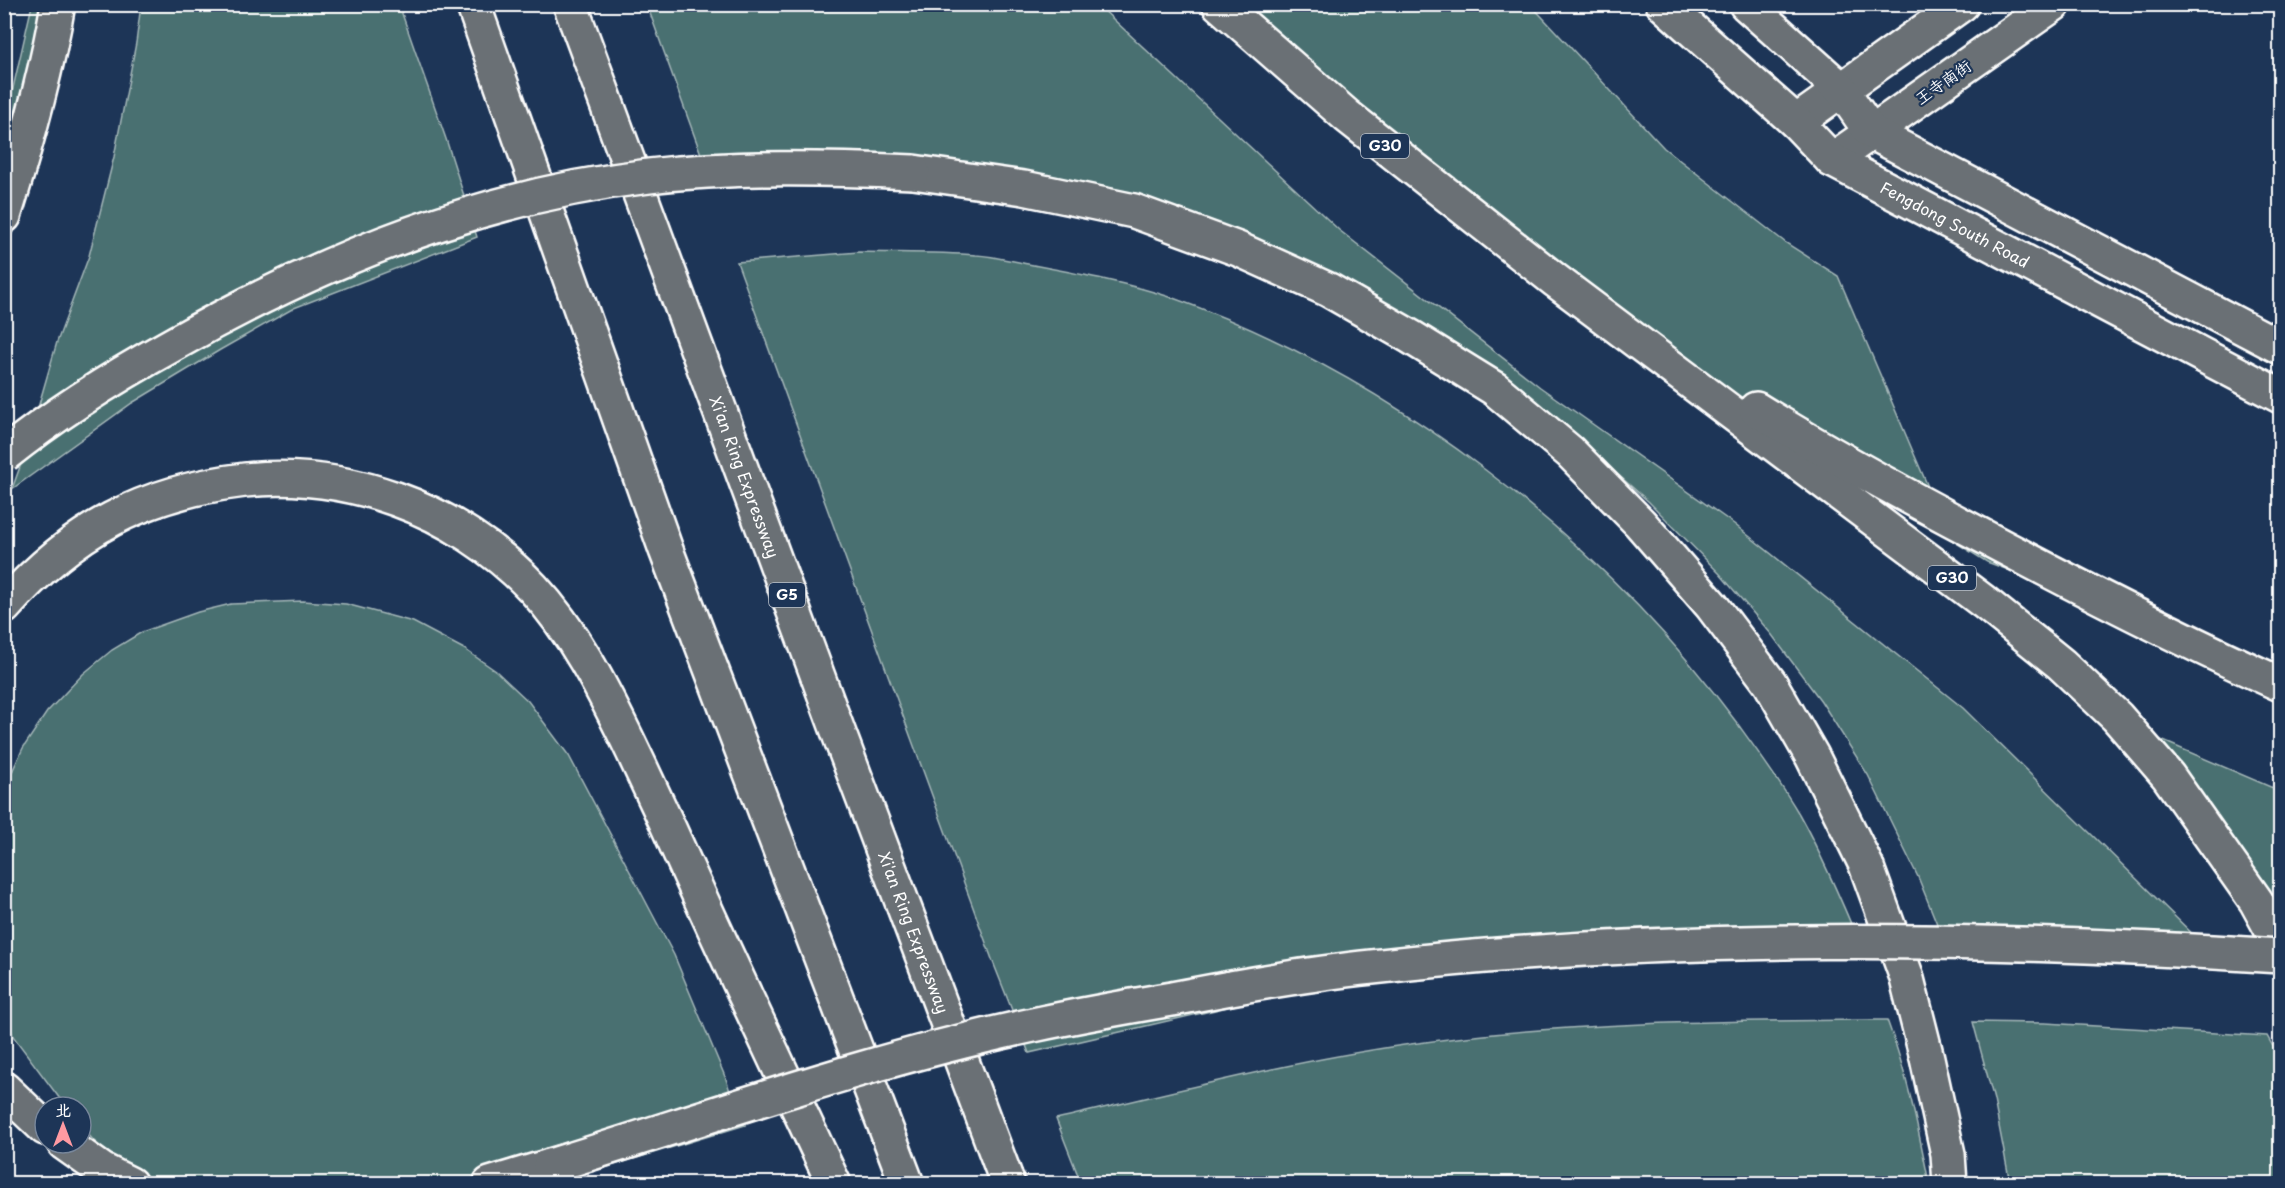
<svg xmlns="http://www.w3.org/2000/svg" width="2285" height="1188" font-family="'Playpen Sans','LXGW WenKai TC',sans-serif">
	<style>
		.green { fill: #4a6f71; stroke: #a4b7b8; stroke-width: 1.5 }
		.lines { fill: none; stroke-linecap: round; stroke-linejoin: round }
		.major-casing { stroke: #fff; stroke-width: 38 }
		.highway-casing { stroke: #fff; stroke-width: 38 }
		.major { stroke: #6a7074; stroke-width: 33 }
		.highway { stroke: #6a7074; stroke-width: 33 }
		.highway-bridge-casing { stroke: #fff; stroke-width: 38; stroke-linecap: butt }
		.highway-bridge { stroke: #6a7074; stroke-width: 33 }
		.labels { text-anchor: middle; stroke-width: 4.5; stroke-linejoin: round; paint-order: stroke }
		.shield { fill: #1d3557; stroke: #bbc2cd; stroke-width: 1.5 }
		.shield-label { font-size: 15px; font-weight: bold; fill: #fff }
		.street-label { font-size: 16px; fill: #fff; stroke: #1d3557 }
	</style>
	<rect width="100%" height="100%" fill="#1d3557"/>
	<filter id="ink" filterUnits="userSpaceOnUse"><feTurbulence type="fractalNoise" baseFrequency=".0167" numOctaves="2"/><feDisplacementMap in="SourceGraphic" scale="12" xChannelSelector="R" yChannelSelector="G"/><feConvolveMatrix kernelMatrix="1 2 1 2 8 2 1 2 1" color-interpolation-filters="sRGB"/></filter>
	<g filter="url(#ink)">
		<path class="green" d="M 32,5 L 60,5 C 45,88 34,175 5,254 L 5,123 Z
			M 141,5 L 399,5 L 446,139 L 477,237 L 294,308 L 220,350 L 132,403 L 12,489 L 25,453 L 57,342 L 89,256 L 114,157 L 136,43 Z
			M 647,5 L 1098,5 L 1339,230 L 1540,387 L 1734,524 L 1963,708 L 2223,964 L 1948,951 L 1918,877 L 1868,775 L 1821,701 L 1772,635 L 1720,574 L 1649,502 L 1555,419 L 1104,197 L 710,179 Z
			M 1246,5 L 1531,5 L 1664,148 L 1786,243 L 1838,276 L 1929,489 L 2046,584 L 1987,562 L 1785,436 L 1383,130 Z
			M 859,252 C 898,253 937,252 976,255 C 995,256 1015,262 1033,265 C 1080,274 1128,283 1173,298 C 1392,376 1599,537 1737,723 C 1758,752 1781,783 1799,814 C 1823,857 1843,904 1862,950 L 1533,961 L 1280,995 L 1029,1053 L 993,962 L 737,262 Z
			M 303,601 L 346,604 L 413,622 L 464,649 L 496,671 L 528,701 L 569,756 L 674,955 L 726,1079 L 738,1116 L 745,1125 L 555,1183 L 149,1183 L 141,1180 L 94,1141 L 81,1126 L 81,1107 L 66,1107 L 13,1036 L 5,1013 L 5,787 L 23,748 L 47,712 L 83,674 L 112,650 L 142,632 L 198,612 L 231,604 Z
			M 2147,734 L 2280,791 L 2280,907 Z
			M 1887,1020 C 1907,1073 1918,1128 1929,1183 L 1081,1183 L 1056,1119 C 1173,1092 1291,1061 1411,1044 C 1569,1021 1728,1021 1887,1020 Z
			M 1973,1022 L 2045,1023 L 2267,1036 L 2280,1059 L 2280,1183 L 2010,1183 L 1994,1100 Z"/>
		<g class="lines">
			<defs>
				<path id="major" d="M 1796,122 L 1962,4
					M 1832,160 L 2054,4"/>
				<g id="highway">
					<path d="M 473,4 L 666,550 L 907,1184"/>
					<path id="s1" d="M 570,4 L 842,742 L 1008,1184"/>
					<path d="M 1219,4 L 1347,116 L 1555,280 L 1984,602 L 2061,664 L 2117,717 L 2168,776 L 2256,901 L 2280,945"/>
					<path id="s2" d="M 1663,4 L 1796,122 L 1832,160 L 2280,396"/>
					<path d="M 1746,4 L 1841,89 L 1871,132 L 2280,347"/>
					<path d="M 913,172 L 1024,188 L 1134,211 L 1238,249 L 1329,290 L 1411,337 L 1495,389 L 1570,452 L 1640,523 L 1712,606 L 1770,683 L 1812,756 L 1866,865 L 1906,975 L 1927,1058 L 1948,1154 L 1950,1184"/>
					<path d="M 4,216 C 26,146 46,76 58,4"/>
					<path d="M 1756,409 C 1827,453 1901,493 1975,532 C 2075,585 2176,637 2280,684"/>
					<path d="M 4,607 C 72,530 143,492 245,480 C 296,475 348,482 396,499 C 447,517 496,549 533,588 C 574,632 601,686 627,739 C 652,791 676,843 699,895 C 743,992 789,1088 834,1184"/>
					<path d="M 4,1089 L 45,1128"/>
					<path d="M 64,1143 L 102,1170 L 130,1184"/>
					<path d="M 490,1184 L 550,1166"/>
				</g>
			</defs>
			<use href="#major" class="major-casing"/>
			<use href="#highway" class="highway-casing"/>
			<use href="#major" class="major"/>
			<use href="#highway" class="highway"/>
			<defs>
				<path id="highway-bridge" d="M 4,455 C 56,413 114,377 172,345 C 319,261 480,196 649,176 C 737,166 824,168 913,172
					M 550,1166 C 710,1117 869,1060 1033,1025 C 1079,1015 1125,1007 1172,999 C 1238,986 1305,974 1372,967 C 1674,933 1978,937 2280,956"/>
			</defs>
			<use href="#highway-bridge" class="highway-bridge-casing"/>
			<use href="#highway-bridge" class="highway-bridge"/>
		</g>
	</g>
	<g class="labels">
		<g class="shield">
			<rect x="1361" y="134" width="48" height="24" rx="4.5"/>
			<rect x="1928" y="566" width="48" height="24" rx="4.5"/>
			<rect x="769" y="583" width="36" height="24" rx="4.5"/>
		</g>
		<g class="shield-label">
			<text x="1385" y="151">G30</text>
			<text x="1952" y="583">G30</text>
			<text x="787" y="600">G5</text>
		</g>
		<g class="street-label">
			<text transform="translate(1943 82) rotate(-35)" y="6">王寺南街</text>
			<text dy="6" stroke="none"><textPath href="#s2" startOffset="369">Fengdong South Road</textPath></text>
			<text dy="6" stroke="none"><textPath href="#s1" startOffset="504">Xi'an Ring Expressway</textPath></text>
			<text dy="6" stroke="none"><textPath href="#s1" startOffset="990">Xi'an Ring Expressway</textPath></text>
		</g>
	</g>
	<rect width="2285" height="1188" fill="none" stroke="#1d3557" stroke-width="24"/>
	<rect x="12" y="12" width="2261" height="1164" fill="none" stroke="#fff" stroke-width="2" filter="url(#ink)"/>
	<g transform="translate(63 1125)"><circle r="28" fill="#1d3557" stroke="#77869a" stroke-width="1.5"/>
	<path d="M0-4.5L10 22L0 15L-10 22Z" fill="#ff9aa2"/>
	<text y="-9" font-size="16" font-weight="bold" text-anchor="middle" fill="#ffffff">北</text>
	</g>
</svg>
